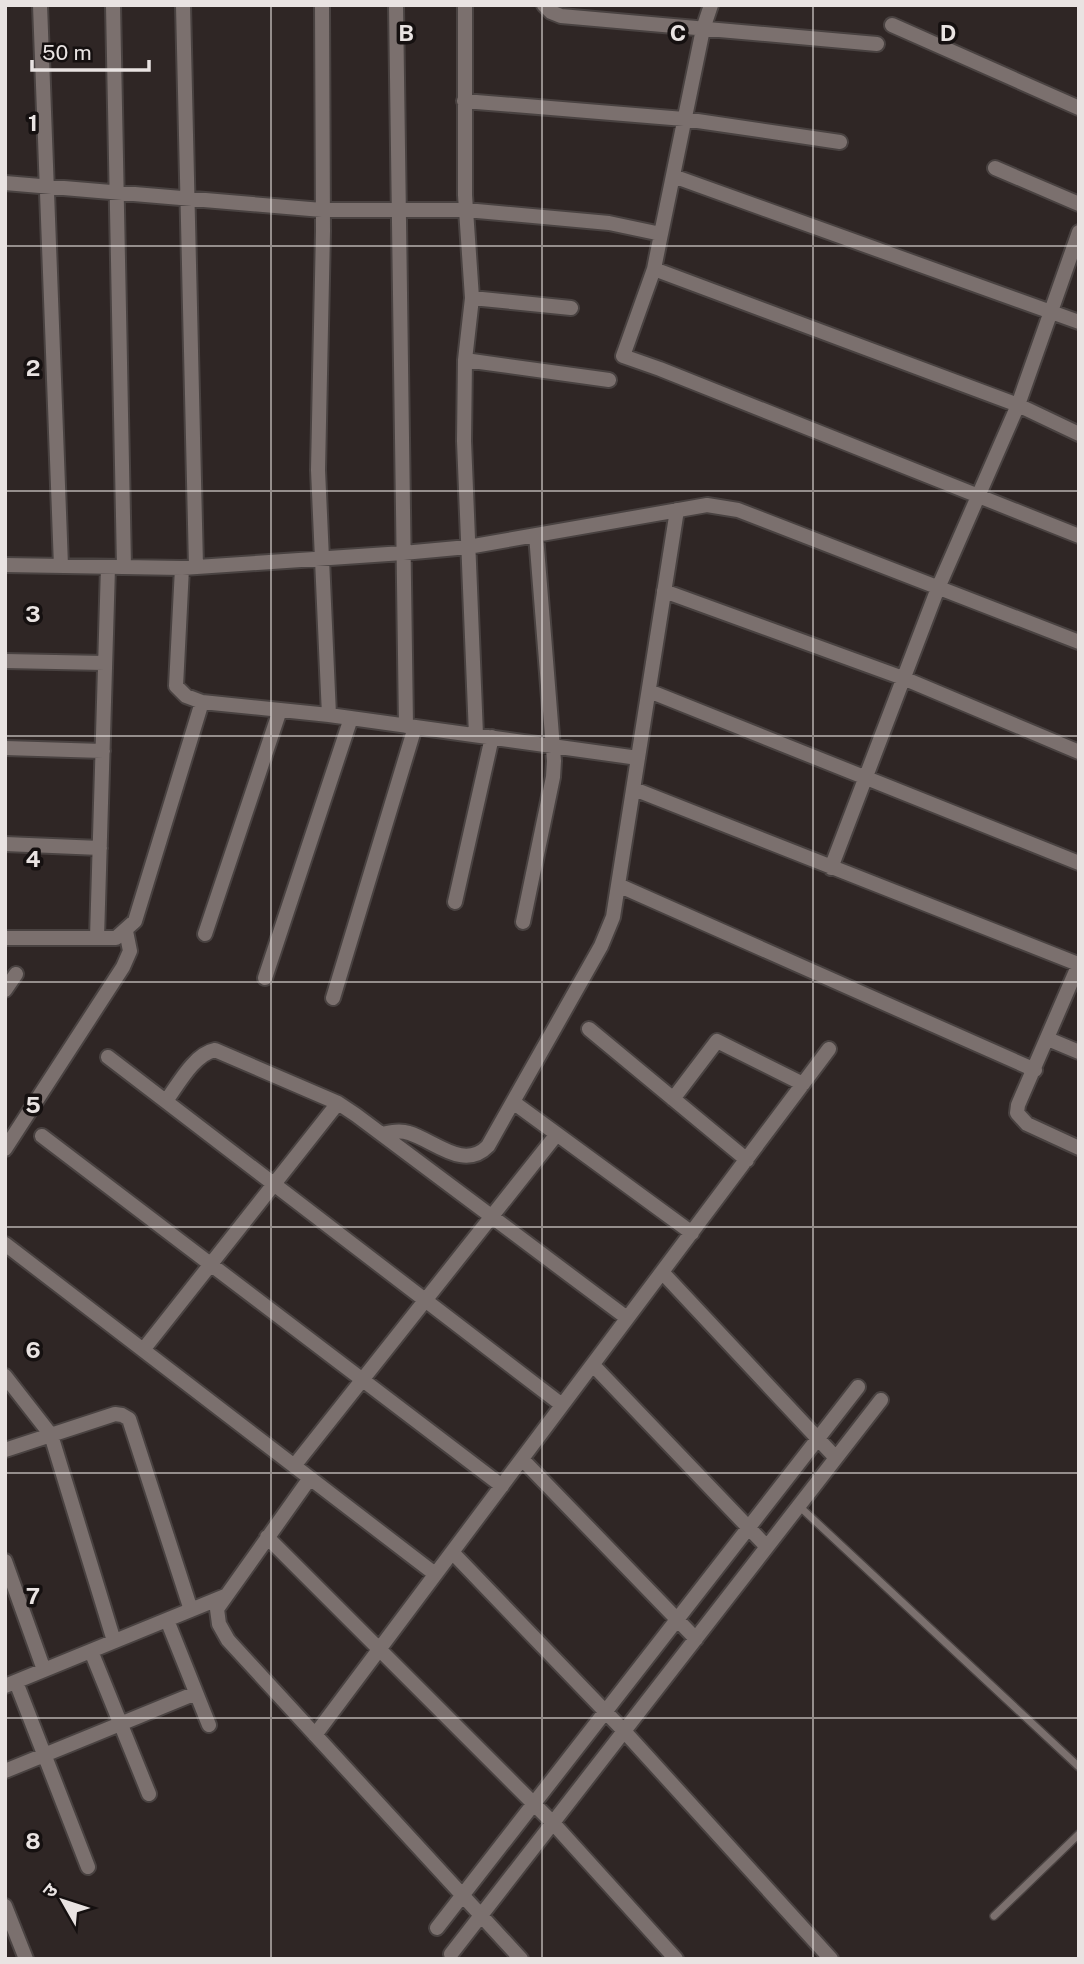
<svg xmlns="http://www.w3.org/2000/svg" width="1084" height="1964" font-family="'Public Sans','Noto Sans Devanagari',sans-serif">
	<style>
		.lines { fill: none; stroke-linecap: round; stroke-linejoin: round }
		.service-casing { stroke: #494241; stroke-width: 10 }
		.minor-casing { stroke: #494241; stroke-width: 18 }
		.service { stroke: #7b706e; stroke-width: 7 }
		.minor { stroke: #7b706e; stroke-width: 14 }
		.grid { fill: none; stroke: #e9e3e2; stroke-width: 2; stroke-opacity: 0.55 }
		.grid-label { font-size: 23px; text-anchor: middle; font-weight: bold; fill: #e9e3e2; stroke: #151010; stroke-width: 7; stroke-linejoin: round; paint-order: stroke }
	</style>
	<rect width="100%" height="100%" fill="#2f2625"/>
	<g class="lines">
		<defs>
			<path id="service" d="M 799,1506 L 1079,1767
				M 994,1916 L 1079,1834"/>
			<path id="minor" d="M 40,5 L 61,566
				M 113,5 L 124,567
				M 183,5 L 196,567
				M 322,5 L 323,231 L 318,470 L 329,715 L 638,758
				M 396,5 L 406,726
				M 465,5 L 465,195 L 472,298 L 465,360 L 464,441 L 476,735
				M 544,5 L 551,12 L 561,16 L 877,44
				M 892,25 L 1079,108
				M 464,101 L 684,119 L 840,142
				M 995,168 L 1079,204
				M 673,176 L 1079,322
				M 5,183 L 322,210 L 466,210 L 609,223 L 661,234 L 703,29 L 711,5
				M 661,234 L 654,269 L 1018,405 L 1079,434
				M 654,269 L 623,356 L 660,369 L 1079,536
				M 472,298 L 571,308
				M 465,360 L 609,380
				M 5,565 L 182,568 L 403,553 L 468,547 L 707,505 L 738,510 L 1079,642
				M 182,568 L 176,686 L 186,696 L 202,702 L 329,715
				M 664,591 L 903,678 L 1079,752
				M 5,661 L 105,663
				M 649,691 L 1079,863
				M 5,748 L 103,751
				M 634,789 L 1078,964
				M 5,844 L 100,848
				M 831,868 L 938,588 L 1018,405 L 1079,232
				M 618,885 L 1035,1070
				M 455,902 L 492,737
				M 523,922 L 553,777 L 554,761 L 536,535
				M 205,934 L 280,710
				M 5,938 L 116,938 L 135,921 L 202,702
				M 97,938 L 108,567
				M 1079,964 L 1018,1105 L 1017,1113 L 1027,1124 L 1079,1148
				M 265,978 L 351,718
				M 5,990 L 16,974
				M 333,998 L 415,727
				M 589,1029 L 747,1160
				M 1048,1039 L 1079,1052
				M 108,1057 L 562,1405
				M 673,1099 L 717,1041 L 803,1084
				M 166,1101 C 178,1085 194,1054 215,1050 L 338,1103 L 356,1115 L 627,1318
				M 513,1102 L 692,1233
				M 382,1134 C 391,1132 400,1130 409,1133 C 435,1141 464,1171 488,1146 L 601,946 L 613,917 L 618,885 L 677,510
				M 42,1136 L 502,1486
				M 5,1149 L 123,967 L 130,951 L 126,931
				M 5,1244 L 435,1574
				M 662,1272 L 836,1458
				M 143,1350 L 338,1103
				M 593,1365 L 767,1547
				M 5,1376 L 51,1435 L 114,1641
				M 5,1450 L 115,1414 L 122,1415 L 129,1419 L 191,1610
				M 522,1459 L 696,1639
				M 294,1466 L 557,1134
				M 310,1478 L 217,1609 L 219,1624 L 228,1640 L 521,1959
				M 267,1537 L 553,1823 L 676,1959
				M 452,1552 L 624,1731 L 831,1959
				M 5,1561 L 44,1670
				M 167,1620 L 209,1725
				M 91,1651 L 149,1794
				M 16,1682 L 88,1867
				M 5,1686 L 225,1596
				M 315,1735 L 829,1049
				M 5,1771 L 196,1693
				M 5,1906 L 26,1959
				M 437,1928 L 858,1387
				M 451,1954 L 881,1400"/>
		</defs>
		<use href="#service" class="service-casing"/>
		<use href="#minor" class="minor-casing"/>
		<use href="#service" class="service"/>
		<use href="#minor" class="minor"/>
	</g>
	<path class="grid" d="M 271,5 L 271,1959M 542,5 L 542,1959M 813,5 L 813,1959M 5,246 L 1079,246M 5,491 L 1079,491M 5,736 L 1079,736M 5,982 L 1079,982M 5,1227 L 1079,1227M 5,1473 L 1079,1473M 5,1718 L 1079,1718"/>
	<g class="grid-label">
		<text x="406" y="41">B</text>
		<text x="678" y="41">C</text>
		<text x="948" y="41">D</text>
		<text x="33" y="131">1</text>
		<text x="33" y="376">2</text>
		<text x="33" y="622">3</text>
		<text x="33" y="867">4</text>
		<text x="33" y="1113">5</text>
		<text x="33" y="1358">6</text>
		<text x="33" y="1604">7</text>
		<text x="33" y="1849">8</text>
	</g>
	<rect width="1084" height="1964" fill="none" stroke="#e9e3e2" stroke-width="14"/>
	<g transform="translate(63 1901) rotate(309)" stroke="#151010" stroke-width="5" paint-order="stroke">
	<path d="M0-5L12 26L0 18L-12 26Z" fill="#e9e3e2"/>
	<text y="-10" font-size="19" font-weight="bold" text-anchor="middle" fill="#e9e3e2">उ</text>
	</g>
	<path d="M32 60v10h117v-10" fill="none" stroke="#e9e3e2" stroke-width="3.5"/>
	<text x="42" y="60" font-size="21" fill="#e9e3e2" stroke="#151010" stroke-width="5" paint-order="stroke">50 m</text>
</svg>
